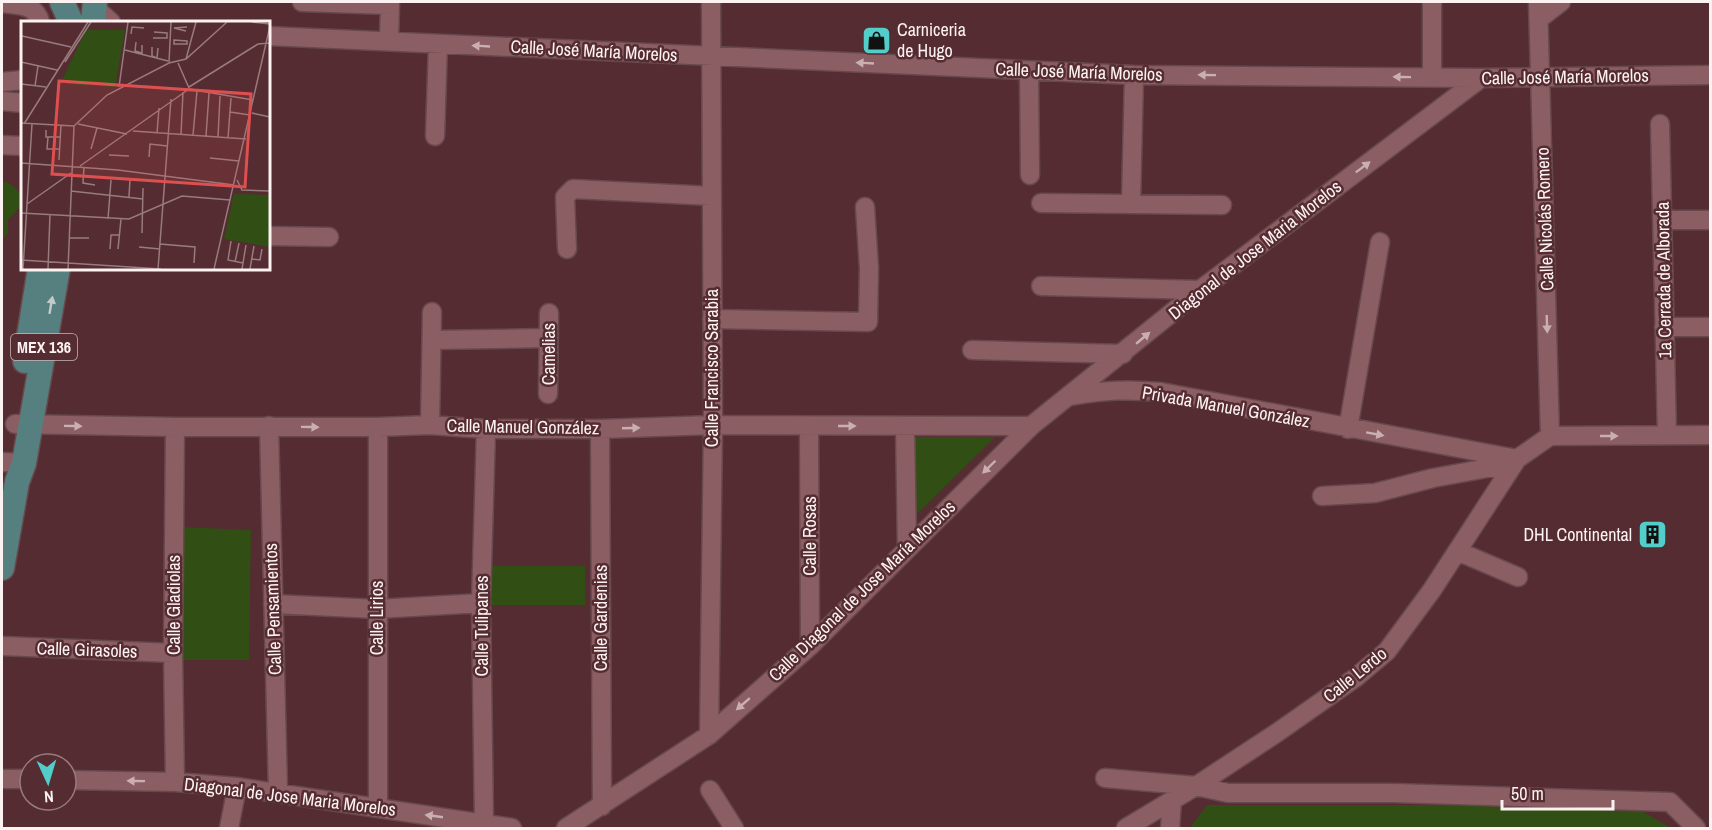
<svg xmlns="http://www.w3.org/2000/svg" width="1712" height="830" font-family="'Archivo Narrow',sans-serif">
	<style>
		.green { fill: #314f14 }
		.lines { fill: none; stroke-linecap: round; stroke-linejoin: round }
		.minor-casing { stroke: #67494d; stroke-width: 21 }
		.major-casing { stroke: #67494d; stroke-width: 27 }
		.minor { stroke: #8b5e63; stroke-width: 18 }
		.major { stroke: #568080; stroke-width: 24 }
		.oneway { fill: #caafb2 }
		.oneway2 { fill: #c3caca }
		.labels { text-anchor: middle; stroke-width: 5; stroke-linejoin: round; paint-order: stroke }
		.shield { fill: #542c31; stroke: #cab7b8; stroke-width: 1.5 }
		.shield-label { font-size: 16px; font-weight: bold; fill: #fdf2f2 }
		.poi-label { font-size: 18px; fill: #fdf2f2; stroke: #542c31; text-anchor: start }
		.street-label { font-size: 18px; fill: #fdf2f2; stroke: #542c31 }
		.inset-road { fill: none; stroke: #987b7e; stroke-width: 1.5 }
		.view { fill: #de5050; fill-opacity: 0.15; stroke: #de5050; stroke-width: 3 }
		.inset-edge { fill: none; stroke: #fdf2f2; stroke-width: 3 }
	</style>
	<rect width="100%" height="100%" fill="#542c31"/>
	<path class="green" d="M 2,182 C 10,181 17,189 21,196 L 20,207 L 8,220 L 8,233 L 2,241 Z
		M 911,437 L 995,437 L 913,518 Z
		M 181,527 L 251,530 L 249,660 L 181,660 Z
		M 491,566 L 585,566 L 585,605 L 490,605 Z
		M 1207,805 L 1631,805 L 1671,828 L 1190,828 Z"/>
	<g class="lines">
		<defs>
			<path id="minor" d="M 302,2 L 390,5
				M 1432,2 L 1432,78
				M 1538,2 L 1550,436
				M 2,3 C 18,5 36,4 40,22
				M 94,7 L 111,22
				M 1539,19 L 1561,2
				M 268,36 L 1134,75 L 1481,78 L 1710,75
				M 389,41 L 390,2
				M 1029,71 L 1030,175
				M 2,82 L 22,80
				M 2,101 L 22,103
				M 1660,124 L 1667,435
				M 435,136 L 438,44
				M 2,145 L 22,146
				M 1041,203 L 1222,205
				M 1131,204 L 1134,75
				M 1662,220 L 1710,220
				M 268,236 L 329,237
				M 567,249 L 565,197 L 573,189 L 712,196
				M 1041,286 L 1200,290
				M 712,319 L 868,322 L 869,268 L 865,207
				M 1664,327 L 1710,327
				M 432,340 L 548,338
				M 972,350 L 1123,354
				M 548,394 L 549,313
				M 1071,396 C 1105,390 1127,389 1161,392 L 1517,459
				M 15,424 L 175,427 L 378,427 L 430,425 L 486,429 L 600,429 L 713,425 L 1031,426
				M 430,425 L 432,312
				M 269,426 L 278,792
				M 809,426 L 810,646
				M 905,426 L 907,547
				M 175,427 L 173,653 L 175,782
				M 600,429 L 602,806
				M 1348,429 L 1380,242
				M 1550,436 L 1710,435
				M 2,462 L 24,463
				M 1322,496 L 1375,493 L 1433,478 L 1493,467 L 1507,474
				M 1457,551 L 1518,577
				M 273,604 L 377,609 L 481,603
				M 2,646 L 173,653
				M 709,735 L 713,425 L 711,2
				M 1105,778 L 1196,786 L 1228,793 L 1394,793 L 1670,802 L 1696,828
				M 2,779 L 30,779
				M 66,780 L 175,782 L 237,787 L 512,828
				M 710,790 L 734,828
				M 378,808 L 378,427
				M 484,824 L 481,603 L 486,429
				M 229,828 L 237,787
				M 566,828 L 709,735 L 810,646 L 1031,426 L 1200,290 L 1481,78
				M 1126,828 L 1196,786 L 1278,732 L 1355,678 L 1387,651 L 1432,590 L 1517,459 L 1550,436
				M 1170,828 L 1172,801"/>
			<path id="major" d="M 62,2 L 71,22
				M 93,22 L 95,2
				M 25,361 L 40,268
				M 2,568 L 17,482 L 24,463 L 58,268"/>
		</defs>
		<use href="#minor" class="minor-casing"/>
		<use href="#major" class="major-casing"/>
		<use href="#minor" class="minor"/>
		<use href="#major" class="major"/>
	</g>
	<defs><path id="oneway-solid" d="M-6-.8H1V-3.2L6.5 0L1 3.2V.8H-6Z" transform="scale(1.5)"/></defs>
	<g class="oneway">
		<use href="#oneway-solid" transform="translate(481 46) rotate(-177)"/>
		<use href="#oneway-solid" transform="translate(865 63) rotate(-177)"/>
		<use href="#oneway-solid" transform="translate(1207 75) rotate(-179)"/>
		<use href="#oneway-solid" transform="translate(1402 77) rotate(-179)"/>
		<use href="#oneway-solid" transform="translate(1363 167) rotate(-37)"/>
		<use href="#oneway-solid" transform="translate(1547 324) rotate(88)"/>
		<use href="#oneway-solid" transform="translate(1143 338) rotate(-40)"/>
		<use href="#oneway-solid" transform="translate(73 426) rotate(1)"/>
		<use href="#oneway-solid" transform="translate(847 426)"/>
		<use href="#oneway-solid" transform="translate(310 427) rotate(1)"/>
		<use href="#oneway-solid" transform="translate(631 428) rotate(-2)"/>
		<use href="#oneway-solid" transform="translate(1375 434) rotate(10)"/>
		<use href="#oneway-solid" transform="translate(1609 436)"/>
		<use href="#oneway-solid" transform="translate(989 467) rotate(136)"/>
		<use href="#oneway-solid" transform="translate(743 704) rotate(139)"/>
		<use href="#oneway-solid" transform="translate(136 781) rotate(-179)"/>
		<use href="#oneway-solid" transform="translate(434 816) rotate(-172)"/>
	</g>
	<use class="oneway2" href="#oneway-solid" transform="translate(51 305) rotate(-80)"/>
	<defs>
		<symbol id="shop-square" viewBox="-11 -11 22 22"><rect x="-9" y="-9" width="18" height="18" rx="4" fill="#53cdc9" stroke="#542c31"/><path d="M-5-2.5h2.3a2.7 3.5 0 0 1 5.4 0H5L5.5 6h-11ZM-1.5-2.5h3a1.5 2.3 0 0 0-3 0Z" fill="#111"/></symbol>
		<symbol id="building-square" viewBox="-11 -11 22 22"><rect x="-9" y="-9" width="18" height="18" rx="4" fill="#53cdc9" stroke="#542c31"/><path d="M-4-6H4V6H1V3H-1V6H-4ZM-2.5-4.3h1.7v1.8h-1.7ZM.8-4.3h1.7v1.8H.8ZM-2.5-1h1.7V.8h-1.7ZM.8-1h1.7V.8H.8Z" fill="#111"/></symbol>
	</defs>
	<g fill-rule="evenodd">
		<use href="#shop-square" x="860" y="24" width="33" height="33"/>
		<use href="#building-square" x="1636" y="518" width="33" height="33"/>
	</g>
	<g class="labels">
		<rect class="shield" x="11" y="334" width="66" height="26" rx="4.5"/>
		<g class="shield-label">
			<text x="44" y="353">MEX 136</text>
		</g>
		<g class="poi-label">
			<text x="897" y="36">Carniceria<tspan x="897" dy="21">de Hugo</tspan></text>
			<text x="1632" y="541" text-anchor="end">DHL Continental</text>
		</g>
		<g class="street-label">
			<text transform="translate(594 51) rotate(3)" y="6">Calle José María Morelos</text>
			<text transform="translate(1079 72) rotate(2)" y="6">Calle José María Morelos</text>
			<text transform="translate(1565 77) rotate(-1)" y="6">Calle José María Morelos</text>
			<text transform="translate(1545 219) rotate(-92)" y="6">Calle Nicolás Romero</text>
			<text transform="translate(1255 250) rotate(-38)" y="6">Diagonal de Jose Maria Morelos</text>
			<text transform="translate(1664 280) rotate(-91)" y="6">1a Cerrada de Alborada</text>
			<text transform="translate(549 354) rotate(-90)" y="6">Camelias</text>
			<text transform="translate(712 368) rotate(-90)" y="6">Calle Francisco Sarabia</text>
			<text transform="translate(1226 407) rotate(10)" y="6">Privada Manuel González</text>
			<text transform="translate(523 427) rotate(1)" y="6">Calle Manuel González</text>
			<text transform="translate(810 536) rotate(-90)" y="6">Calle Rosas</text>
			<text transform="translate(862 591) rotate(-44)" y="6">Calle Diagonal de Jose María Morelos</text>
			<text transform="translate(174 605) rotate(-90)" y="6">Calle Gladiolas</text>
			<text transform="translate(273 609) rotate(-92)" y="6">Calle Pensamientos</text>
			<text transform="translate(377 618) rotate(-90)" y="6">Calle Lirios</text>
			<text transform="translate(601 618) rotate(-90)" y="6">Calle Gardenias</text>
			<text transform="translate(482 626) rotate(-90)" y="6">Calle Tulipanes</text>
			<text transform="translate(87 650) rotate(2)" y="6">Calle Girasoles</text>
			<text transform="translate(1355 675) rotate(-39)" y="6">Calle Lerdo</text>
			<text transform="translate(290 797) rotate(7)" y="6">Diagonal de Jose Maria Morelos</text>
		</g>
	</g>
	<g transform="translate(21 21)">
		<rect width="249" height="249" fill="#542c31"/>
		<path d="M 65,9 L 104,9 L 94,66 L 47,63 L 41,59 ZM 213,173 L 249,174 L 249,226 L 203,218 Z" fill="#314f14"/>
		<path class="inset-road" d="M 231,1 L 249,3M 165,10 L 153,7 L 166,6M 110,13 L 111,6 L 123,7M 1,15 L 50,26M 132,17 L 146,17 L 146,12 L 133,11M 153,19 L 166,20 L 166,23 L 153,23 ZM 115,21 L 114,30 L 121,32 L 121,24M 131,26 L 131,35 L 136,37 L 137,27M 104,29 L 147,40M 165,38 L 175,1M 0,41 L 36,49M 44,41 L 70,1M 148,41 L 150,1M 157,42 L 168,67M 0,63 L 25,66M 14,65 L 17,45M 98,66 L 107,1M 168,66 L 237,23 L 249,22M 168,68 L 232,79M 209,91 L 229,94M 231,92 L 249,96M 0,102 L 53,105M 3,103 L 67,1M 57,103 L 106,113M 53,105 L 86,74 L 148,42 L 165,38 L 206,1M 25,109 L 25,116 L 39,116M 112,110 L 225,118M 136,112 L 138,87M 160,113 L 162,71M 172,114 L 176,70M 185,115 L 188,72M 27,116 L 26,128 L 39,128M 197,116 L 199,75M 207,117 L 210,77M 70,128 L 76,107M 88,134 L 108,135M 128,136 L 129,123 L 146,125M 189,137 L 218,140M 38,139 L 40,104M 0,142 L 97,149 L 213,164M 59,145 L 168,68M 63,146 L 62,162 L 74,164M 216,159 L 221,169 L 249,170M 50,170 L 122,178M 108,176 L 109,158M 6,183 L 50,152M 0,192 L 108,198 L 161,175 L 209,179M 87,198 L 90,159M 121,212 L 122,167M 48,217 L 68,217M 210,220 L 207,239 L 222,242M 139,223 L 174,226 L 173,242M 118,226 L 139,228M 89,228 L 90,214 L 98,214M 97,228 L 100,198M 231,238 L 239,239 L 241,228M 0,239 L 140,248M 214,241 L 218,222M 2,248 L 11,103M 27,248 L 29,193M 47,248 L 53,105M 137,248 L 150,78M 193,248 L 249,5M 221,248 L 225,224M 229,248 L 233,225"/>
		<path class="view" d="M 38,60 L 230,73 L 224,166 L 31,153 Z"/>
		<rect width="249" height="249" class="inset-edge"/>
	</g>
	<rect width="1712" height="830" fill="none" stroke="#fdf2f2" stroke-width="6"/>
	<g transform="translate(48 782) rotate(176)"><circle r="28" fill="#542c31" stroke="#987b7e" stroke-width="1.5"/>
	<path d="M0-4.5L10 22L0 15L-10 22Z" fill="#53cdc9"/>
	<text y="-9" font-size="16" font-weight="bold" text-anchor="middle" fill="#fdf2f2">N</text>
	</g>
	<path d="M1502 800v9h111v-9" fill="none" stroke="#fdf2f2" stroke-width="3"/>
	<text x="1511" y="800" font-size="18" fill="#fdf2f2" stroke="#542c31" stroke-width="4.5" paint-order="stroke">50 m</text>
</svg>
